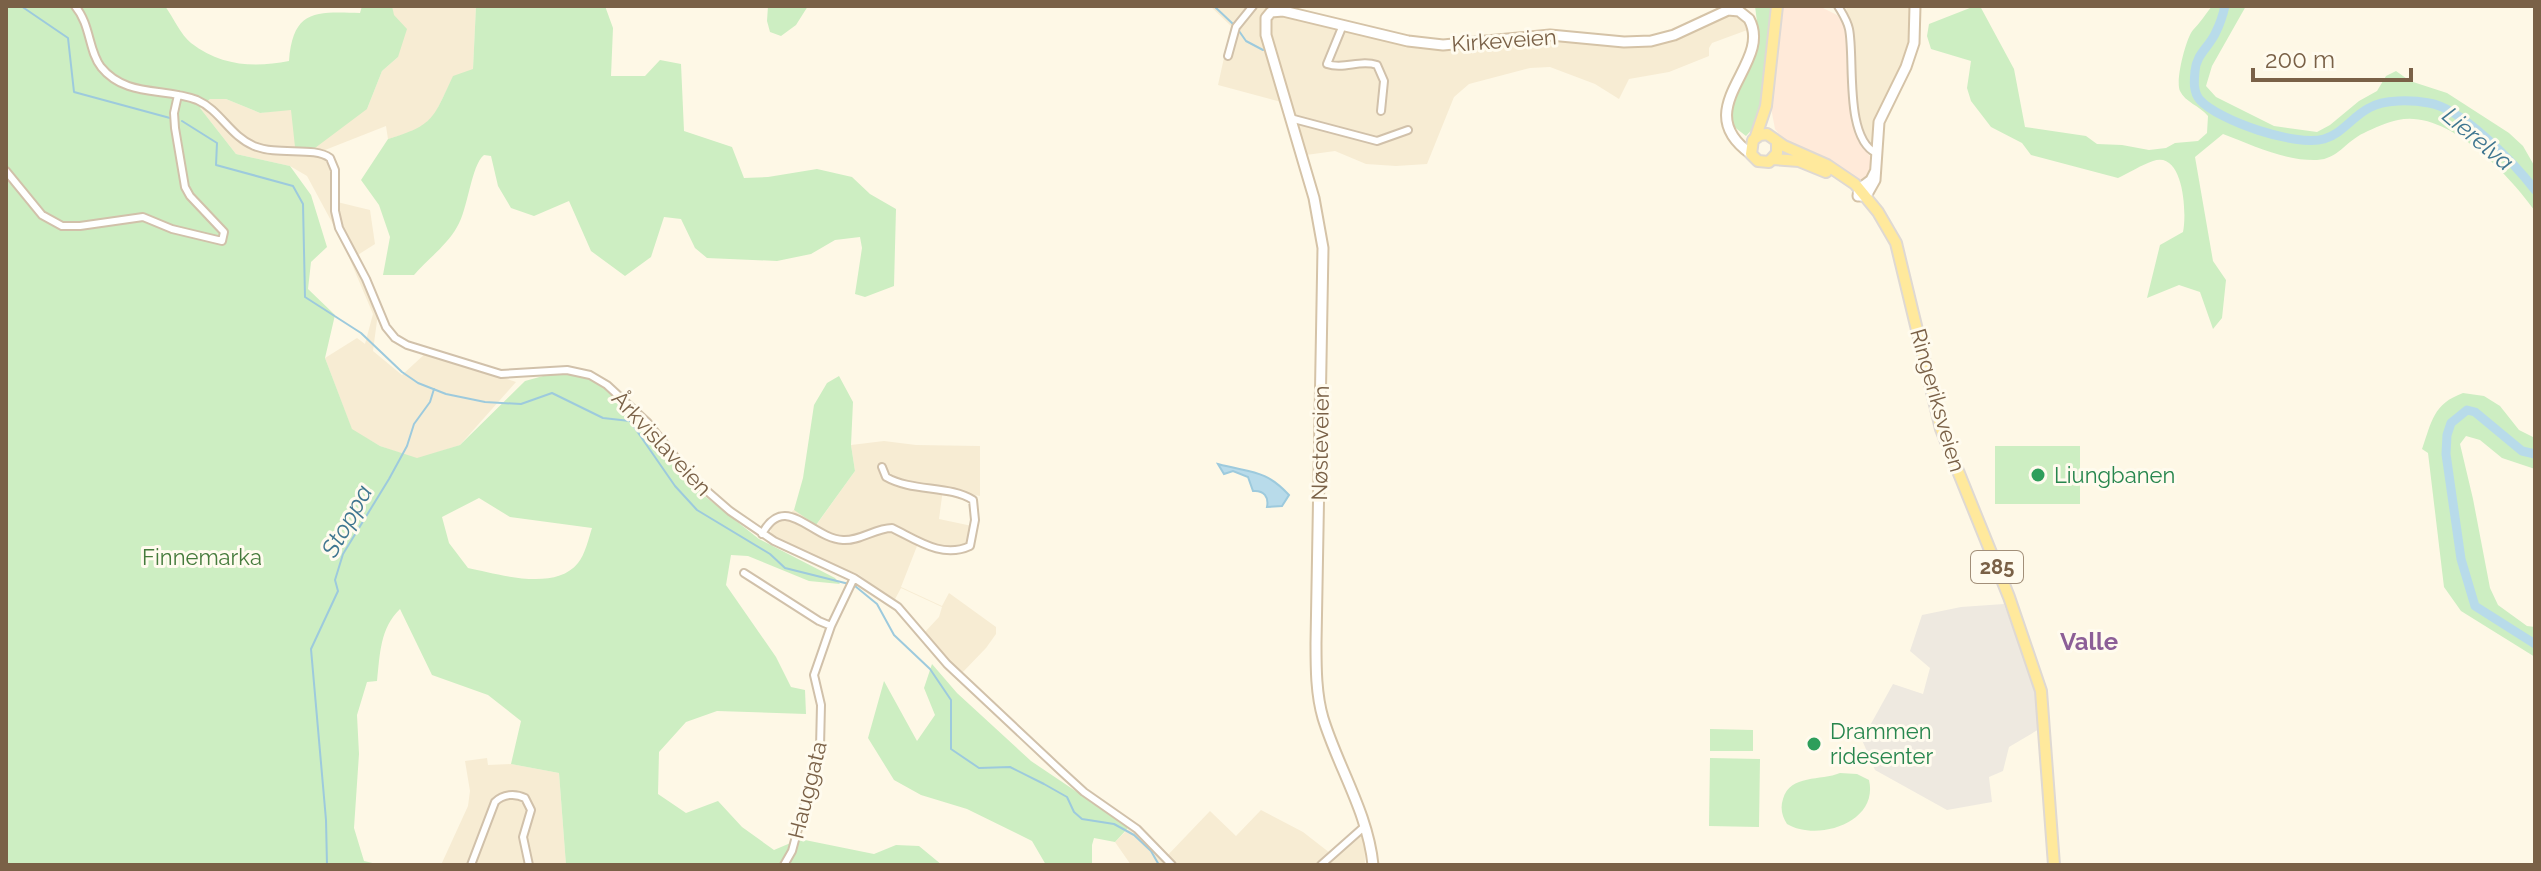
<svg xmlns="http://www.w3.org/2000/svg" width="2541" height="871" font-family="Raleway,sans-serif">
	<style>
		.residential { fill: #f7ecd3 }
		.commercial { fill: #ffead9 }
		.industrial { fill: #eee9e0 }
		.green { fill: #cdeec2; fill-rule: evenodd }
		.water { fill: #b8dbea; stroke: #9dcadd; stroke-width: 2 }
		.lines { fill: none; stroke-linecap: round; stroke-linejoin: round }
		.stream { stroke: #9dcadd; stroke-width: 2 }
		.river { stroke: #b8dbea; stroke-width: 9 }
		.street-casing { stroke: #d1c1aa; stroke-width: 10 }
		.secondary-casing { stroke: #d5c3a7; stroke-width: 13 }
		.primary-casing { stroke: #dfd9d3; stroke-width: 14 }
		.street { stroke: #fff; stroke-width: 6 }
		.secondary { stroke: #fff; stroke-width: 9 }
		.primary { stroke: #ffe99c; stroke-width: 10 }
		.leisure-dot { fill: #2e9e5b; stroke: #fffbee; stroke-width: 3 }
		.labels { text-anchor: middle; stroke-width: 6; stroke-linejoin: round; paint-order: stroke }
		.shield { fill: #fffbee; stroke: #a28f79; stroke-width: 2 }
		.shield-label { font-size: 20px; font-weight: bold; fill: #7a6147 }
		.street-label { font-size: 22px; fill: #7a6147; stroke: #fffbee }
		.leisure-label { font-size: 22px; fill: #27864d; stroke: #fffbee; text-anchor: start }
		.park-label { font-size: 22px; fill: #457b3c; stroke: #fffbee }
		.water-label { font-size: 24px; font-style: italic; fill: #3f7690; stroke: #fffbee }
		.neighbourhood-label { font-size: 24px; font-weight: bold; fill: #8c5f97; stroke: #fffbee }
	</style>
	<rect width="100%" height="100%" fill="#fef8e6"/>
	<path class="residential" d="M 392,6 L 476,6 L 473,70 L 453,77 L 435,114 L 419,130 L 388,139 L 386,126 L 325,150 L 332,164 L 333,201 L 370,210 L 375,244 L 353,258 L 378,313 L 373,351 L 402,375 L 427,352 L 516,382 L 460,445 L 417,459 L 380,446 L 352,430 L 325,358 L 357,338 L 365,344 L 373,314 L 342,241 L 307,176 L 290,166 L 236,154 L 200,108 L 210,99 L 226,99 L 260,113 L 291,109 L 367,109 L 382,71 L 398,57 Z
		M 1210,6 L 1291,6 L 1306,14 L 1428,44 L 1524,36 L 1650,41 L 1722,12 L 1735,15 L 1745,20 L 1750,29 L 1712,43 L 1709,48 L 1709,56 L 1669,72 L 1629,79 L 1619,99 L 1595,84 L 1550,67 L 1530,68 L 1469,84 L 1454,97 L 1427,164 L 1396,166 L 1366,164 L 1335,151 L 1306,155 L 1285,103 L 1218,85 L 1231,26 Z
		M 1846,6 L 1910,6 L 1913,18 L 1910,49 L 1878,116 L 1874,128 L 1873,145 L 1870,146 L 1865,138 L 1856,103 Z
		M 884,441 L 916,445 L 980,446 L 980,496 L 943,489 L 939,519 L 972,526 L 969,545 L 945,548 L 919,541 L 901,587 L 942,606 L 949,593 L 996,627 L 996,634 L 986,648 L 961,674 L 924,633 L 939,617 L 942,607 L 901,588 L 894,601 L 858,574 L 805,555 L 770,536 L 771,526 L 794,510 L 817,524 L 855,471 L 851,445 Z
		M 487,758 L 488,765 L 511,764 L 559,773 L 566,865 L 441,865 L 468,806 L 470,791 L 465,761 Z
		M 1261,810 L 1303,832 L 1330,853 L 1364,825 L 1365,865 L 1131,865 L 1115,842 L 1129,828 L 1165,858 L 1210,811 L 1236,836 Z"/>
	<path class="commercial" d="M 1783,6 L 1821,7 L 1837,15 L 1843,23 L 1846,31 L 1847,74 L 1854,119 L 1861,144 L 1872,159 L 1873,169 L 1870,177 L 1861,183 L 1786,143 L 1775,129 L 1771,108 Z"/>
	<path class="industrial" d="M 2004,604 L 2027,667 L 2042,717 L 2041,728 L 2009,747 L 2003,771 L 1989,777 L 1992,802 L 1947,810 L 1875,770 L 1862,740 L 1893,684 L 1923,694 L 1930,668 L 1910,651 L 1922,615 L 1961,607 Z"/>
	<path class="green" d="M 6,6 L 165,6 C 173,17 181,35 191,43 C 221,66 254,68 289,61 C 293,9 316,12 360,13 L 362,6 L 392,6 L 394,15 L 407,29 L 398,57 L 382,71 L 367,109 L 315,148 L 295,147 L 291,110 L 260,113 L 226,99 L 210,99 L 200,108 L 236,154 L 290,166 L 311,195 L 327,247 L 311,262 L 308,289 L 335,315 L 325,358 L 352,429 L 380,446 L 417,458 L 460,445 L 525,381 L 554,373 L 581,375 L 611,390 L 634,411 L 662,449 L 702,494 L 759,539 L 835,578 L 840,584 L 809,581 L 748,556 L 731,555 L 726,585 L 776,657 L 791,687 L 805,690 L 806,714 L 717,711 L 686,722 L 659,752 L 658,794 L 686,813 L 718,801 L 742,827 L 774,850 L 800,839 L 874,854 L 896,845 L 919,846 L 942,865 L 566,865 L 559,773 L 511,764 L 521,721 L 488,695 L 432,675 L 400,609 C 380,628 380,654 377,681 L 367,682 L 357,715 L 359,754 L 354,828 L 364,861 L 381,865 L 6,865 ZM 479,498 L 510,517 L 592,528 C 589,537 585,555 578,563 C 555,592 498,574 468,568 L 449,543 L 442,517 Z
		M 476,6 L 605,6 L 613,28 L 611,76 L 645,76 L 660,60 L 681,64 L 684,131 L 732,147 L 744,178 L 768,177 L 817,169 L 852,177 L 870,194 L 896,209 L 894,286 L 865,297 L 855,294 L 862,248 L 860,237 L 835,240 L 811,254 L 777,261 L 707,258 L 695,248 L 681,219 L 664,217 L 651,257 L 625,276 L 591,251 L 569,201 L 534,216 L 511,208 L 498,186 L 491,156 L 484,155 C 471,165 468,210 457,227 C 447,245 427,260 414,275 L 383,275 L 390,237 L 379,205 L 361,180 L 388,139 C 435,125 433,118 453,76 L 473,69 Z
		M 768,6 L 808,6 L 796,25 L 781,36 L 770,32 L 767,21 Z
		M 1755,6 L 1773,6 L 1760,112 L 1756,125 L 1746,136 L 1733,126 L 1731,111 L 1759,38 Z
		M 1975,6 L 1980,6 L 2014,69 L 2025,127 L 2086,136 L 2097,144 L 2122,145 L 2149,150 L 2166,148 L 2175,143 L 2198,141 L 2207,133 L 2208,116 C 2200,106 2185,102 2180,91 C 2175,81 2186,38 2193,30 C 2200,23 2205,15 2212,6 L 2246,6 L 2212,66 L 2206,86 L 2216,97 L 2274,126 L 2317,132 L 2330,125 L 2359,101 L 2377,91 L 2386,76 L 2396,71 L 2410,81 L 2447,93 L 2509,133 L 2523,146 L 2535,167 L 2535,211 C 2509,175 2448,109 2398,120 C 2387,122 2374,128 2364,133 C 2346,141 2338,159 2317,160 C 2285,161 2252,145 2223,134 L 2195,157 L 2213,261 L 2226,280 L 2222,318 L 2213,329 L 2200,292 L 2179,285 L 2147,298 L 2160,245 L 2183,232 C 2187,214 2184,150 2153,161 C 2141,165 2129,173 2118,178 L 2031,155 L 2022,143 L 1991,127 L 1971,101 L 1967,88 L 1971,61 L 1931,49 L 1927,36 L 1929,24 Z
		M 839,376 L 853,402 L 851,445 L 855,471 L 816,525 L 794,510 L 803,478 L 814,405 L 827,383 Z
		M 2463,393 L 2484,396 L 2500,406 L 2519,430 L 2535,438 L 2535,469 L 2502,458 L 2480,440 L 2466,436 L 2460,444 L 2473,499 L 2490,588 L 2498,605 L 2527,626 L 2535,627 L 2535,657 L 2461,611 L 2444,587 L 2428,453 L 2422,449 C 2432,421 2433,404 2463,393 Z
		M 1995,446 L 2080,446 L 2080,504 L 1995,504 Z
		M 932,664 L 957,693 L 1031,761 L 1129,827 L 1115,842 L 1094,838 L 1092,845 L 1092,865 L 1046,865 L 1032,841 L 967,809 L 921,795 L 894,780 L 868,738 L 884,681 L 917,741 L 935,715 L 924,688 Z
		M 1710,729 L 1753,730 L 1753,751 L 1710,751 Z
		M 1710,758 L 1760,759 L 1759,827 L 1709,826 Z
		M 1840,773 L 1857,774 L 1869,780 C 1879,823 1817,842 1787,824 C 1782,816 1780,808 1783,799 C 1790,774 1821,781 1840,773 Z"/>
	<path class="water" d="M 1218,464 C 1251,473 1265,469 1289,495 L 1282,506 L 1267,507 C 1269,497 1264,490 1253,491 L 1248,477 L 1233,471 L 1224,474 Z"/>
	<g class="lines">
		<path class="stream" d="M 21,6 L 68,38 L 74,92 L 170,118
			M 1214,6 L 1233,24
			M 1239,31 L 1246,41 L 1263,50
			M 182,121 L 217,143 L 216,165 L 293,186 L 303,204 L 305,297 L 361,333 L 402,372 L 418,383 L 446,394 L 485,402 L 521,404 L 552,393 L 603,418 L 630,421 L 675,486 L 697,510 L 770,554 L 785,568 L 849,584
			M 855,586 L 877,604 L 894,635 L 930,669 L 951,700 L 951,749 L 979,768 L 1010,767 L 1044,784 L 1067,797 L 1074,812 L 1082,819 L 1114,824 L 1134,835 L 1151,851 L 1159,865
			M 327,865 L 326,820 L 311,649 L 338,591 L 335,580 L 343,554 L 389,479 L 407,446 L 414,424 L 430,402 L 434,389"/>
		<path class="river" d="M 2225,6 C 2223,15 2219,26 2215,34 C 2208,48 2196,55 2195,71 C 2194,81 2193,92 2200,100 C 2219,121 2296,147 2324,139 C 2342,134 2353,116 2369,108 C 2384,99 2412,100 2429,103 C 2462,108 2515,164 2535,190
			M 2535,454 L 2522,451 L 2475,412 L 2467,410 L 2451,423 L 2447,435 L 2446,454 L 2461,559 L 2475,606 L 2535,644"/>
		<defs>
			<path id="street" d="M 75,6 C 91,25 88,50 101,67 C 126,98 165,87 197,100 C 220,110 230,136 254,146 C 279,156 314,146 330,158 L 335,170 L 335,211 L 339,228 L 366,279 L 386,327 L 395,338 L 407,345 L 501,374 L 567,370 L 590,375 L 607,385 L 648,423 L 692,478 L 730,511 L 774,541 L 854,578 L 898,607 L 947,664 L 1061,771 L 1084,792 L 1137,829 L 1172,865
				M 1838,6 C 1842,13 1847,20 1849,29 C 1855,58 1844,138 1876,153
				M 1343,25 L 1327,64 C 1344,70 1360,59 1377,65 L 1384,81 L 1381,111
				M 1228,56 L 1236,27 L 1253,6
				M 1290,118 L 1377,141 L 1408,130
				M 6,171 L 42,215 L 62,226 L 80,226 L 143,217 L 172,229 L 222,241 L 224,232 L 190,196 L 185,187 L 175,128 L 174,113 L 178,95
				M 762,534 C 785,491 811,538 843,540 C 861,541 875,528 892,528 C 917,540 942,559 970,546 L 975,520 L 973,500 C 950,485 912,492 886,477 L 882,467
				M 744,573 L 819,621 L 831,626
				M 471,865 L 495,802 C 503,794 515,793 525,798 L 531,810 L 523,837 L 529,865
				M 784,865 L 792,851 L 820,747 L 821,705 L 814,675 L 831,626 L 854,578
				M 1321,865 L 1365,826"/>
			<path id="secondary" d="M 1875,172 L 1871,180 L 1859,189 L 1858,196 L 1866,196 L 1875,180 L 1879,122 L 1906,67 L 1914,43 L 1915,6
				M 1373,865 C 1368,813 1338,767 1323,718 C 1316,694 1316,668 1316,643 L 1323,248 L 1314,198 L 1266,35 L 1266,18 L 1271,12 L 1283,11 L 1408,41 L 1443,45 L 1550,35 L 1624,42 L 1651,41 L 1674,35 L 1728,10 L 1739,11 L 1749,19 C 1774,64 1686,108 1751,154"/>
			<path id="primary" d="M 1756,136 L 1766,106 L 1777,6
				M 1777,143 L 1777,153 L 1769,162 L 1758,161 L 1751,154 L 1753,140 L 1760,135 L 1767,134 L 1784,146 L 1827,165 L 1855,184 L 1878,212 L 1896,243 L 1941,429 L 2009,597 L 2041,691 L 2054,865
				M 1773,159 L 1799,161 L 1826,172"/>
		</defs>
		<use href="#street" class="street-casing"/>
		<use href="#secondary" class="secondary-casing"/>
		<use href="#primary" class="primary-casing"/>
		<use href="#street" class="street"/>
		<use href="#secondary" class="secondary"/>
		<use href="#primary" class="primary"/>
	</g>
	<g class="leisure-dot">
		<circle cx="2038" cy="475" r="8"/>
		<circle cx="1814" cy="744" r="8"/>
	</g>
	<g class="labels">
		<rect class="shield" x="1971" y="551" width="52" height="32" rx="6"/>
		<g class="shield-label">
			<text x="1997" y="574">285</text>
		</g>
		<g class="street-label">
			<text transform="translate(1504 40) rotate(-4)" y="8">Kirkeveien</text>
			<text transform="translate(1938 400) rotate(74)" y="8">Ringeriksveien</text>
			<text transform="translate(662 443) rotate(47)" y="8">Årkvislaveien</text>
			<text transform="translate(1320 443) rotate(-89)" y="8">Nøsteveien</text>
			<text transform="translate(807 790) rotate(-76)" y="8">Hauggata</text>
		</g>
		<g class="leisure-label">
			<text x="2054" y="483">Liungbanen</text>
			<text x="1830" y="739">Drammen<tspan x="1830" dy="25">ridesenter</tspan></text>
		</g>
		<g class="park-label">
			<text x="202" y="565">Finnemarka</text>
		</g>
		<g class="water-label">
			<text transform="translate(2478 139) rotate(40)" y="8">Lierelva</text>
			<text transform="translate(347 521) rotate(-61)" y="8">Stoppa</text>
		</g>
		<g class="neighbourhood-label">
			<text x="2089" y="650">Valle</text>
		</g>
	</g>
	<rect width="2541" height="871" fill="none" stroke="#7a6147" stroke-width="16"/>
	<path d="M2253 68v12h158v-12" fill="none" stroke="#7a6147" stroke-width="4"/>
	<text x="2265" y="68" font-size="24" fill="#7a6147" stroke="#fffbee" stroke-width="6" paint-order="stroke">200 m</text>
</svg>
